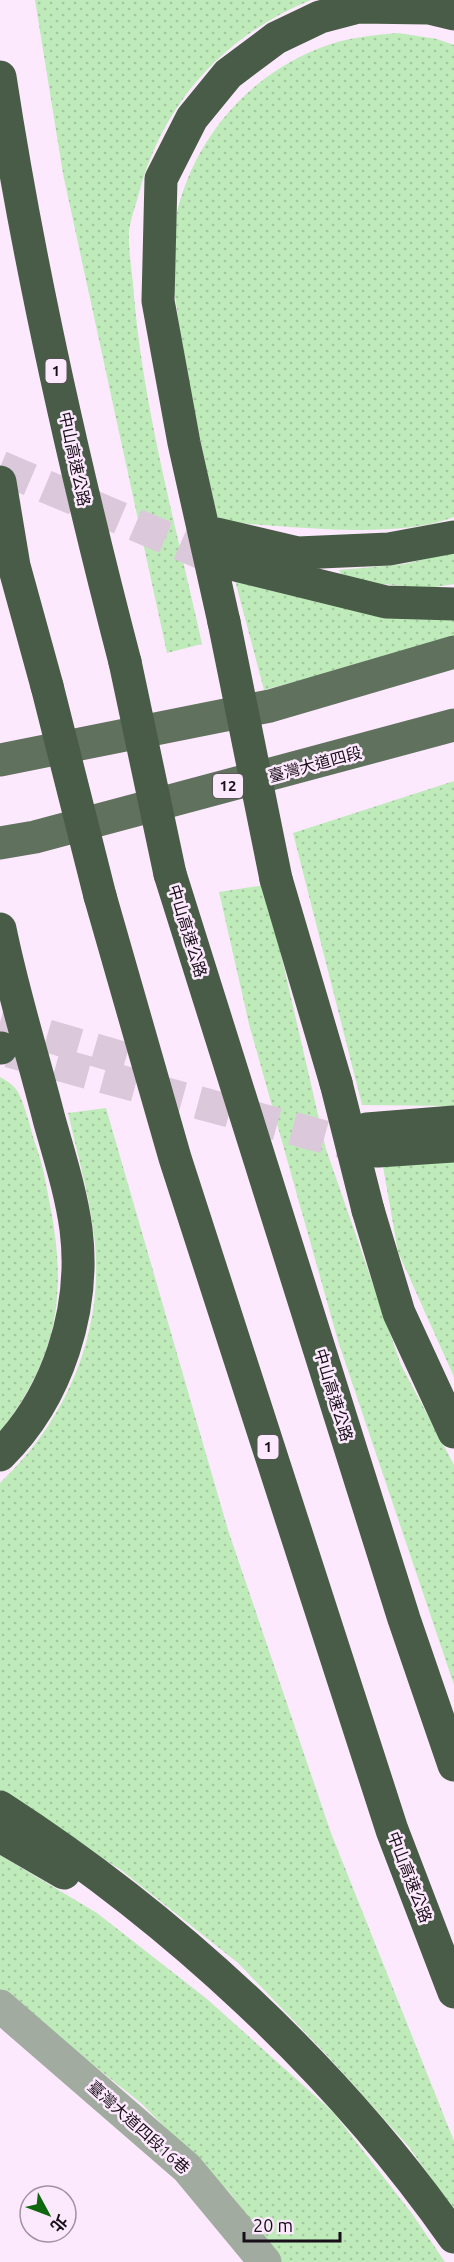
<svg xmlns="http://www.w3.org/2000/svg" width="454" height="2262" font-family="Ubuntu,'Noto Sans TC',sans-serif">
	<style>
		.grass { fill: url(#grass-dots) }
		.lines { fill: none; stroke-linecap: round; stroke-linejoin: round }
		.highway-tunnel { stroke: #dbc8db; stroke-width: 33; stroke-dasharray: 33 16; stroke-linecap: butt }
		.minor { stroke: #a1aba0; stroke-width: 33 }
		.major { stroke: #60715e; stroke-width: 33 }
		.highway { stroke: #495c47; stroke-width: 33 }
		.highway-bridge { stroke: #495c47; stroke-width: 33 }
		.labels { text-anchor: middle; stroke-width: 5; stroke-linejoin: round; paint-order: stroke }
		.shield { fill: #fde9fd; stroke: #5d505d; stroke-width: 1.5 }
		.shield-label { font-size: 15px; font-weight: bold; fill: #180f18 }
		.street-label { font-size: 16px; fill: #180f18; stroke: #fde9fd }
	</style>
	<defs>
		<pattern id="grass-dots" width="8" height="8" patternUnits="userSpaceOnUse" patternTransform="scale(1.5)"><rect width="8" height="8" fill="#bfebbb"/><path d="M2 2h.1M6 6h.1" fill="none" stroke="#a3c8a0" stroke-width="1.8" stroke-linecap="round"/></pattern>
	</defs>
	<rect width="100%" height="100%" fill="#fde9fd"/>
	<path class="grass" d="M 35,0 L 311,0 C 225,35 163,102 139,193 C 136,205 130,220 129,232 C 128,253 133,275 134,296 C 144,413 177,529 202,644 L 167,653 L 63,174 Z
		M 398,33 L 437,39 L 454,45 L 454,517 C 391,541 287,525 218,522 C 204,454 187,386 178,318 C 176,299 171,278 171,259 C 173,162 239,74 331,44 C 353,37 375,35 398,33 Z
		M 454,551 L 454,584 L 429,588 L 345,581 L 339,570 L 405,564 Z
		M 233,573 L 454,614 L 454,639 L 264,690 Z
		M 454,781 L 454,1106 L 362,1105 L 293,833 Z
		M 265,885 L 326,1149 L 401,1365 L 454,1465 L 454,1685 L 338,1341 L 249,1024 L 219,892 Z
		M 0,1077 C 5,1080 11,1083 15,1088 C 23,1096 31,1130 35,1143 C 43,1164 46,1184 50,1205 C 68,1297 57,1357 0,1433 Z
		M 106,1108 L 228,1530 L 331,1833 L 454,2141 L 454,2211 L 409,2147 L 324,2052 L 238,1963 L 121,1870 L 0,1793 L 0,1483 C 68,1419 106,1328 94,1235 C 89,1194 77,1153 68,1113 Z
		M 454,1154 L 454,1377 L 398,1252 L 382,1161 Z
		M 0,1855 L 97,1913 L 207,1999 L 333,2112 L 413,2215 L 445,2262 L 281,2262 L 230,2193 L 142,2104 L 0,1990 Z"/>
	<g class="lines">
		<path class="highway-tunnel" d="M 0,467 L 223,562
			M 0,1022 L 157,1068
			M 9,1051 L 376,1151"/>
		<path class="minor" d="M 0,2006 L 187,2168 L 265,2262"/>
		<path class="major" d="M 0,760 L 270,706 L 454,652
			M 0,843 L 35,837 L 454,725"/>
		<path class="highway" d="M 0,77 C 30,274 75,470 125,662
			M 0,482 L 14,566 L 47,686
			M 217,534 L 298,553 L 389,549 L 454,537
			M 223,562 L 386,602 L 454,604
			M 224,622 L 184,443 L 158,301 L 161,179 L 192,118 L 228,74 L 276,38 L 320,17 L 358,7 L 429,8 L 454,14
			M 170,874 L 404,1619 L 454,1765
			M 276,879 L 336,1083
			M 100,896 L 175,1158 L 392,1830 L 454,1992
			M 0,929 C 13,993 33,1056 49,1119 C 59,1155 71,1192 76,1229 C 86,1309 58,1398 0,1455
			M 0,1048 L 1,1048
			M 367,1129 L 454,1122
			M 378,1151 L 454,1146
			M 368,1210 L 399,1313 L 454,1432
			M 0,1807 C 172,1918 336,2069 454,2237
			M 0,1836 L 64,1873"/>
		<path class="highway-bridge" d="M 224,622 L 276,879
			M 125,662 L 170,874
			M 47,686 L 100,896
			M 336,1083 L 368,1210"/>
	</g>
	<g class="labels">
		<g class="shield">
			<rect x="45.5" y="359" width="21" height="24" rx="4.5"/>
			<rect x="213" y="774" width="30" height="24" rx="4.5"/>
			<rect x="257.5" y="1435" width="21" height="24" rx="4.5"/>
		</g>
		<g class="shield-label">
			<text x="56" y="376">1</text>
			<text x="228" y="791">12</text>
			<text x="268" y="1452">1</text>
		</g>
		<g class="street-label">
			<text transform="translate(75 459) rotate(78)" y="6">中山高速公路</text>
			<text transform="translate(315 764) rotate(-15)" y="6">臺灣大道四段</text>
			<text transform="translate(188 931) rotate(73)" y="6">中山高速公路</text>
			<text transform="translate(334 1395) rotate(73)" y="6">中山高速公路</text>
			<text transform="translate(410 1877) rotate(69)" y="6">中山高速公路</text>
			<text transform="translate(139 2127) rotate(42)" y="6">臺灣大道四段16巷</text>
		</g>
	</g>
	<g transform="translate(48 2214) rotate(131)"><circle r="28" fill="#fde9fd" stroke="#a192a1" stroke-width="1.5"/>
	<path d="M0-4.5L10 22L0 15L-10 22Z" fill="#10680e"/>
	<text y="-9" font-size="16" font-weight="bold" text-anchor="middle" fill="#180f18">北</text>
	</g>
	<path d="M244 2232v9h96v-9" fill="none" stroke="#180f18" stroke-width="3"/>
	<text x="253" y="2232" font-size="18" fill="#180f18" stroke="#fde9fd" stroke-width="4.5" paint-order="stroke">20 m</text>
</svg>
